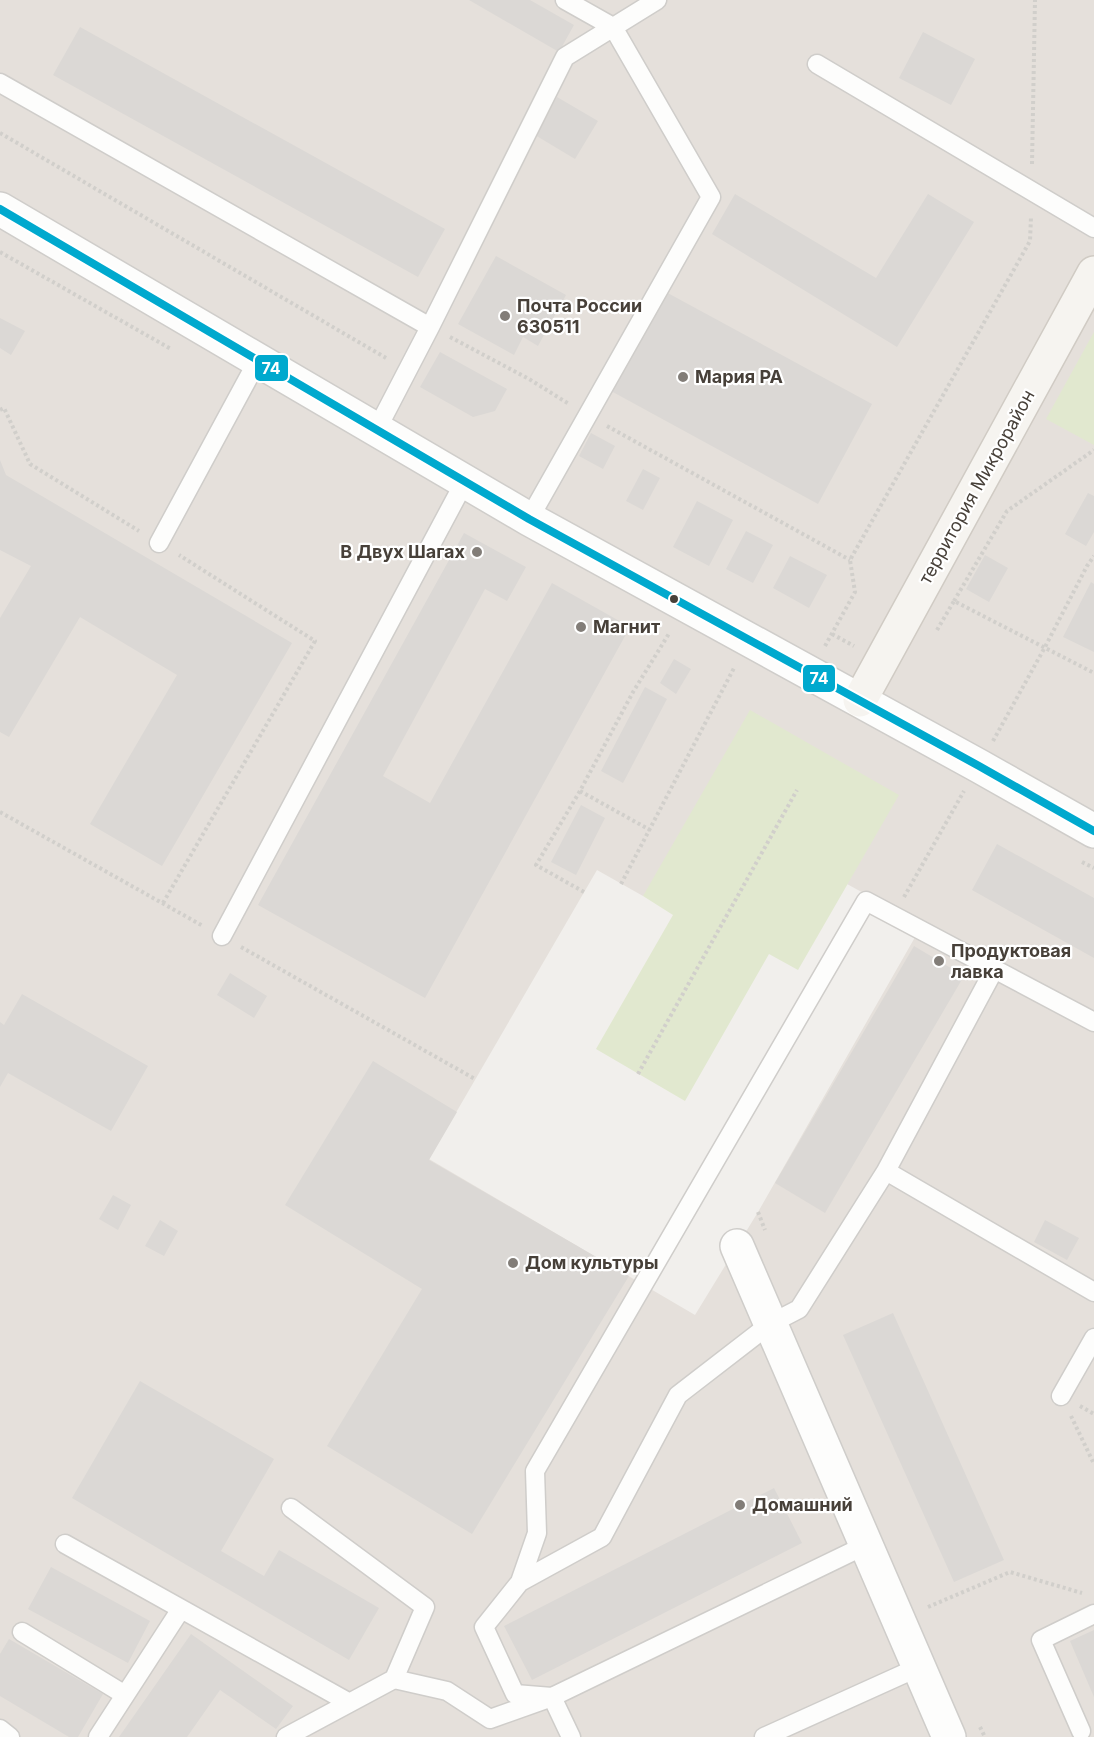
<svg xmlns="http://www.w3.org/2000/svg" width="1094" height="1737" font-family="Inter,sans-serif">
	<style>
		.residential { fill: #e5e0db; fill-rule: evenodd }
		.green { fill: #e1e8cf }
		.building { fill: #dbd8d5 }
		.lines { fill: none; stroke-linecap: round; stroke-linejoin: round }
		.service-casing { stroke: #cfcdca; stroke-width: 21 }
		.minor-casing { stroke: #cfcdca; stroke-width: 36 }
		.tertiary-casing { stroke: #cfcdca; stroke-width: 36 }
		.secondary-casing { stroke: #d0cbc4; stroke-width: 36 }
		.path { stroke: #d1cfcb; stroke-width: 4; stroke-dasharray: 3 3; stroke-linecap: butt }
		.service { stroke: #fdfdfc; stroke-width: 18 }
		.minor { stroke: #fdfdfc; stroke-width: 33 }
		.tertiary { stroke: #fdfdfc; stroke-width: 33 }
		.secondary { stroke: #f6f4f0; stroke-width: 33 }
		.bus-1-casing { stroke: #fff; stroke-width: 12 }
		.bus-1 { stroke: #00a9ce; stroke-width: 8 }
		.poi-dot { fill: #827d78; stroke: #fff; stroke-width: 2 }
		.bus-dot { fill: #474039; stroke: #fff; stroke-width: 2 }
		.labels { text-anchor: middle; stroke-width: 4.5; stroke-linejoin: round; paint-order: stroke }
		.poi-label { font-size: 18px; font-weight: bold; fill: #474039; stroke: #fff; text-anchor: start }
		.street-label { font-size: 18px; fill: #474039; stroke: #fff }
		.line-badge { stroke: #fff; stroke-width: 2 }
		.badge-label { font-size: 16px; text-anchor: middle; font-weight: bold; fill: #fff }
	</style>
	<rect width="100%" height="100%" fill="#f1efec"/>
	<path class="residential" d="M 0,0 L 1094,0 L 1094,1737 L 0,1737 ZM 898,795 L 847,884 L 922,925 L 758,1212 L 695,1315 L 429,1159 L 597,870 L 643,896 Z"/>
	<path class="green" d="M 1094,332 L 1094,445 L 1046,419 Z
		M 750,710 L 899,795 L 798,970 L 769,954 L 685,1101 L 596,1049 L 673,915 L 643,896 Z"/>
	<path class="building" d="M 469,0 L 530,0 L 574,25 L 559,52 Z
		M 80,27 L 445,229 L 418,277 L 53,75 Z
		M 923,32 L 975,59 L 951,105 L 899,78 Z
		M 557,97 L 598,121 L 575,159 L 535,135 Z
		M 735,194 L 876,278 L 928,194 L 974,222 L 897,347 L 712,234 Z
		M 496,256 L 566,295 L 538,346 L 523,337 L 514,355 L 458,324 Z
		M 664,291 L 872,404 L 818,504 L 611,391 Z
		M 0,318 L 25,331 L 11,355 L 0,348 Z
		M 440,352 L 507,389 L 495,411 L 473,417 L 420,387 Z
		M 591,433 L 615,446 L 603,469 L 579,456 Z
		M 0,460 L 6,475 L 292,643 L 162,866 L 90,824 L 177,675 L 80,617 L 9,737 L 0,732 L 0,618 L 31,566 L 0,550 Z
		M 643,469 L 660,478 L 643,510 L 626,501 Z
		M 1088,493 L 1094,496 L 1094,532 L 1086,546 L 1065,534 Z
		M 697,501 L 733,520 L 709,566 L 673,547 Z
		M 746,531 L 773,545 L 753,583 L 726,569 Z
		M 464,533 L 526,567 L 507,601 L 485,589 L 383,776 L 430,803 L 552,583 L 630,627 L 425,998 L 258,905 Z
		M 985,555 L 1008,568 L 989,602 L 966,589 Z
		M 790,556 L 827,575 L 809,608 L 773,588 Z
		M 1091,582 L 1094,584 L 1094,652 L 1063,637 Z
		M 674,659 L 691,669 L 676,694 L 660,683 Z
		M 645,687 L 667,699 L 623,783 L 601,771 Z
		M 581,805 L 605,818 L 576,875 L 551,862 Z
		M 997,844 L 1094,898 L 1094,958 L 972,890 Z
		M 914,946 L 964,976 L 825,1213 L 775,1183 Z
		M 230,973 L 267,996 L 254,1018 L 217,995 Z
		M 22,994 L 148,1066 L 111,1131 L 8,1073 L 0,1087 L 0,1022 L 4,1025 Z
		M 373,1061 L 457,1112 L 429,1160 L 629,1276 L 472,1534 L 327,1446 L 422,1289 L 285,1205 Z
		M 113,1195 L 131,1205 L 118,1230 L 99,1219 Z
		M 160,1220 L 178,1231 L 164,1256 L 145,1246 Z
		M 1045,1220 L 1079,1238 L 1067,1260 L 1034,1242 Z
		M 893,1313 L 1004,1560 L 954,1582 L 843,1335 Z
		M 140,1381 L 274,1459 L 221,1551 L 264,1576 L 279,1550 L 379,1608 L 349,1660 L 72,1498 Z
		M 774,1488 L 802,1543 L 532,1680 L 504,1626 Z
		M 51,1567 L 150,1621 L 128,1663 L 28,1609 Z
		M 1094,1630 L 1094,1697 L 1070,1641 Z
		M 191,1634 L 293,1706 L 276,1729 L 220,1690 L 187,1737 L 119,1737 Z
		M 9,1639 L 103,1694 L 78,1737 L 69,1737 L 0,1696 L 0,1654 Z"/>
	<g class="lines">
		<defs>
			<path id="service" d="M 817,64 L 1094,228
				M 0,83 L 430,327
				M 377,429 L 430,327 L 565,57 L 657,0
				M 529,519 L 711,197 L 613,27 L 565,0
				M 159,543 L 258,360
				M 222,936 L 465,481
				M 886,1171 L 1094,1292
				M 1061,1396 L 1094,1338
				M 291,1508 L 425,1607 L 394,1679
				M 65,1544 L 348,1702
				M 866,1545 L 552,1697 L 515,1694 L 484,1627 L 520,1582 L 602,1537 L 678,1395 L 770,1324 L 799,1309 L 886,1171 L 995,968
				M 520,1582 L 537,1533 L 535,1471 L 866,901 L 1094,1022
				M 22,1632 L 125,1695
				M 0,1729 L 10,1737
				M 1081,1731 L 1041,1640 L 1094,1614
				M 98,1737 L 181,1609
				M 286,1737 L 394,1679 L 447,1691 L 490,1719 L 552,1697 L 571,1737
				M 764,1737 L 919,1667"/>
			<path id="minor" d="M 737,1246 L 949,1737"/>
			<path id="tertiary" d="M 0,209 L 529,519 L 979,766 L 1094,831"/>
			<path id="secondary" d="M 860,700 L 1094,273"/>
		</defs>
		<use href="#service" class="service-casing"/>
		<use href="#minor" class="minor-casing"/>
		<use href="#tertiary" class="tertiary-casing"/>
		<use href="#secondary" class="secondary-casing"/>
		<path class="path" d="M 0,133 L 386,358
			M 1032,164 L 1035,0
			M 0,252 L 171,349
			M 450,337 L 529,379 L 569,404
			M 0,410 L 4,408 L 30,464 L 139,531
			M 607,426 L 850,560
			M 954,601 L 1007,511 L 1094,450
			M 937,630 L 954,601 L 1094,673
			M 832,634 L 854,646
			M 825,646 L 855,592 L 850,560 L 1030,241 L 1031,217
			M 993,741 L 1045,647 L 1087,566 L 1094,556
			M 580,791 L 650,830
			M 0,812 L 203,926
			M 1082,862 L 1094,868
			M 621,884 L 734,668
			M 584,892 L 536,865 L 580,791 L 633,692 L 670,632
			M 904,897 L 964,791
			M 163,903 L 315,641 L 179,555
			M 241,947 L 475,1079
			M 638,1074 L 797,790
			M 758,1212 L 765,1230
			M 1080,1406 L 1094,1414
			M 1071,1416 L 1094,1464
			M 928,1607 L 1010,1572 L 1082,1593
			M 980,1727 L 985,1737"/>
		<use href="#service" class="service"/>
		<use href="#minor" class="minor"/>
		<use href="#tertiary" class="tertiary"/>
		<use href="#secondary" class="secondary"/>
		<defs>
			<path id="bus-1" d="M 0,209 L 529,519 L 979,766 L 1094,831"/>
		</defs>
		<use href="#bus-1" class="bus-1-casing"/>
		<use href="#bus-1" class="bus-1"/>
	</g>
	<g class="poi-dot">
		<circle cx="505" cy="316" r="6"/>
		<circle cx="683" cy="377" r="6"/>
		<circle cx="477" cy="552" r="6"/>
		<circle cx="581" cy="627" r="6"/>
		<circle cx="939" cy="961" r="6"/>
		<circle cx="513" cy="1263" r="6"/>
		<circle cx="740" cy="1505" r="6"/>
	</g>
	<circle class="bus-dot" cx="674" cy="599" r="5"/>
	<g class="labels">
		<g class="poi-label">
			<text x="517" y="312">Почта России<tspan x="517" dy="21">630511</tspan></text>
			<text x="695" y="383">Мария РА</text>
			<text x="465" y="558" text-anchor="end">В Двух Шагах</text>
			<text x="593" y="633">Магнит</text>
			<text x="951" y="957">Продуктовая<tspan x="951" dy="21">лавка</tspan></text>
			<text x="525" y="1269">Дом культуры</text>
			<text x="752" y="1511">Домашний</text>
		</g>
		<g class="street-label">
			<text transform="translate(977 487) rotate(-61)" y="6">территория Микрорайон</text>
		</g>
	</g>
	<g class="line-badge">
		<rect x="254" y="354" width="35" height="28" rx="6" fill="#00a9ce"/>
		<rect x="802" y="664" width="34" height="29" rx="6" fill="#00a9ce"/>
	</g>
	<g class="badge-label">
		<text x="271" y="374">74</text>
		<text x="819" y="684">74</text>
	</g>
</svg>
